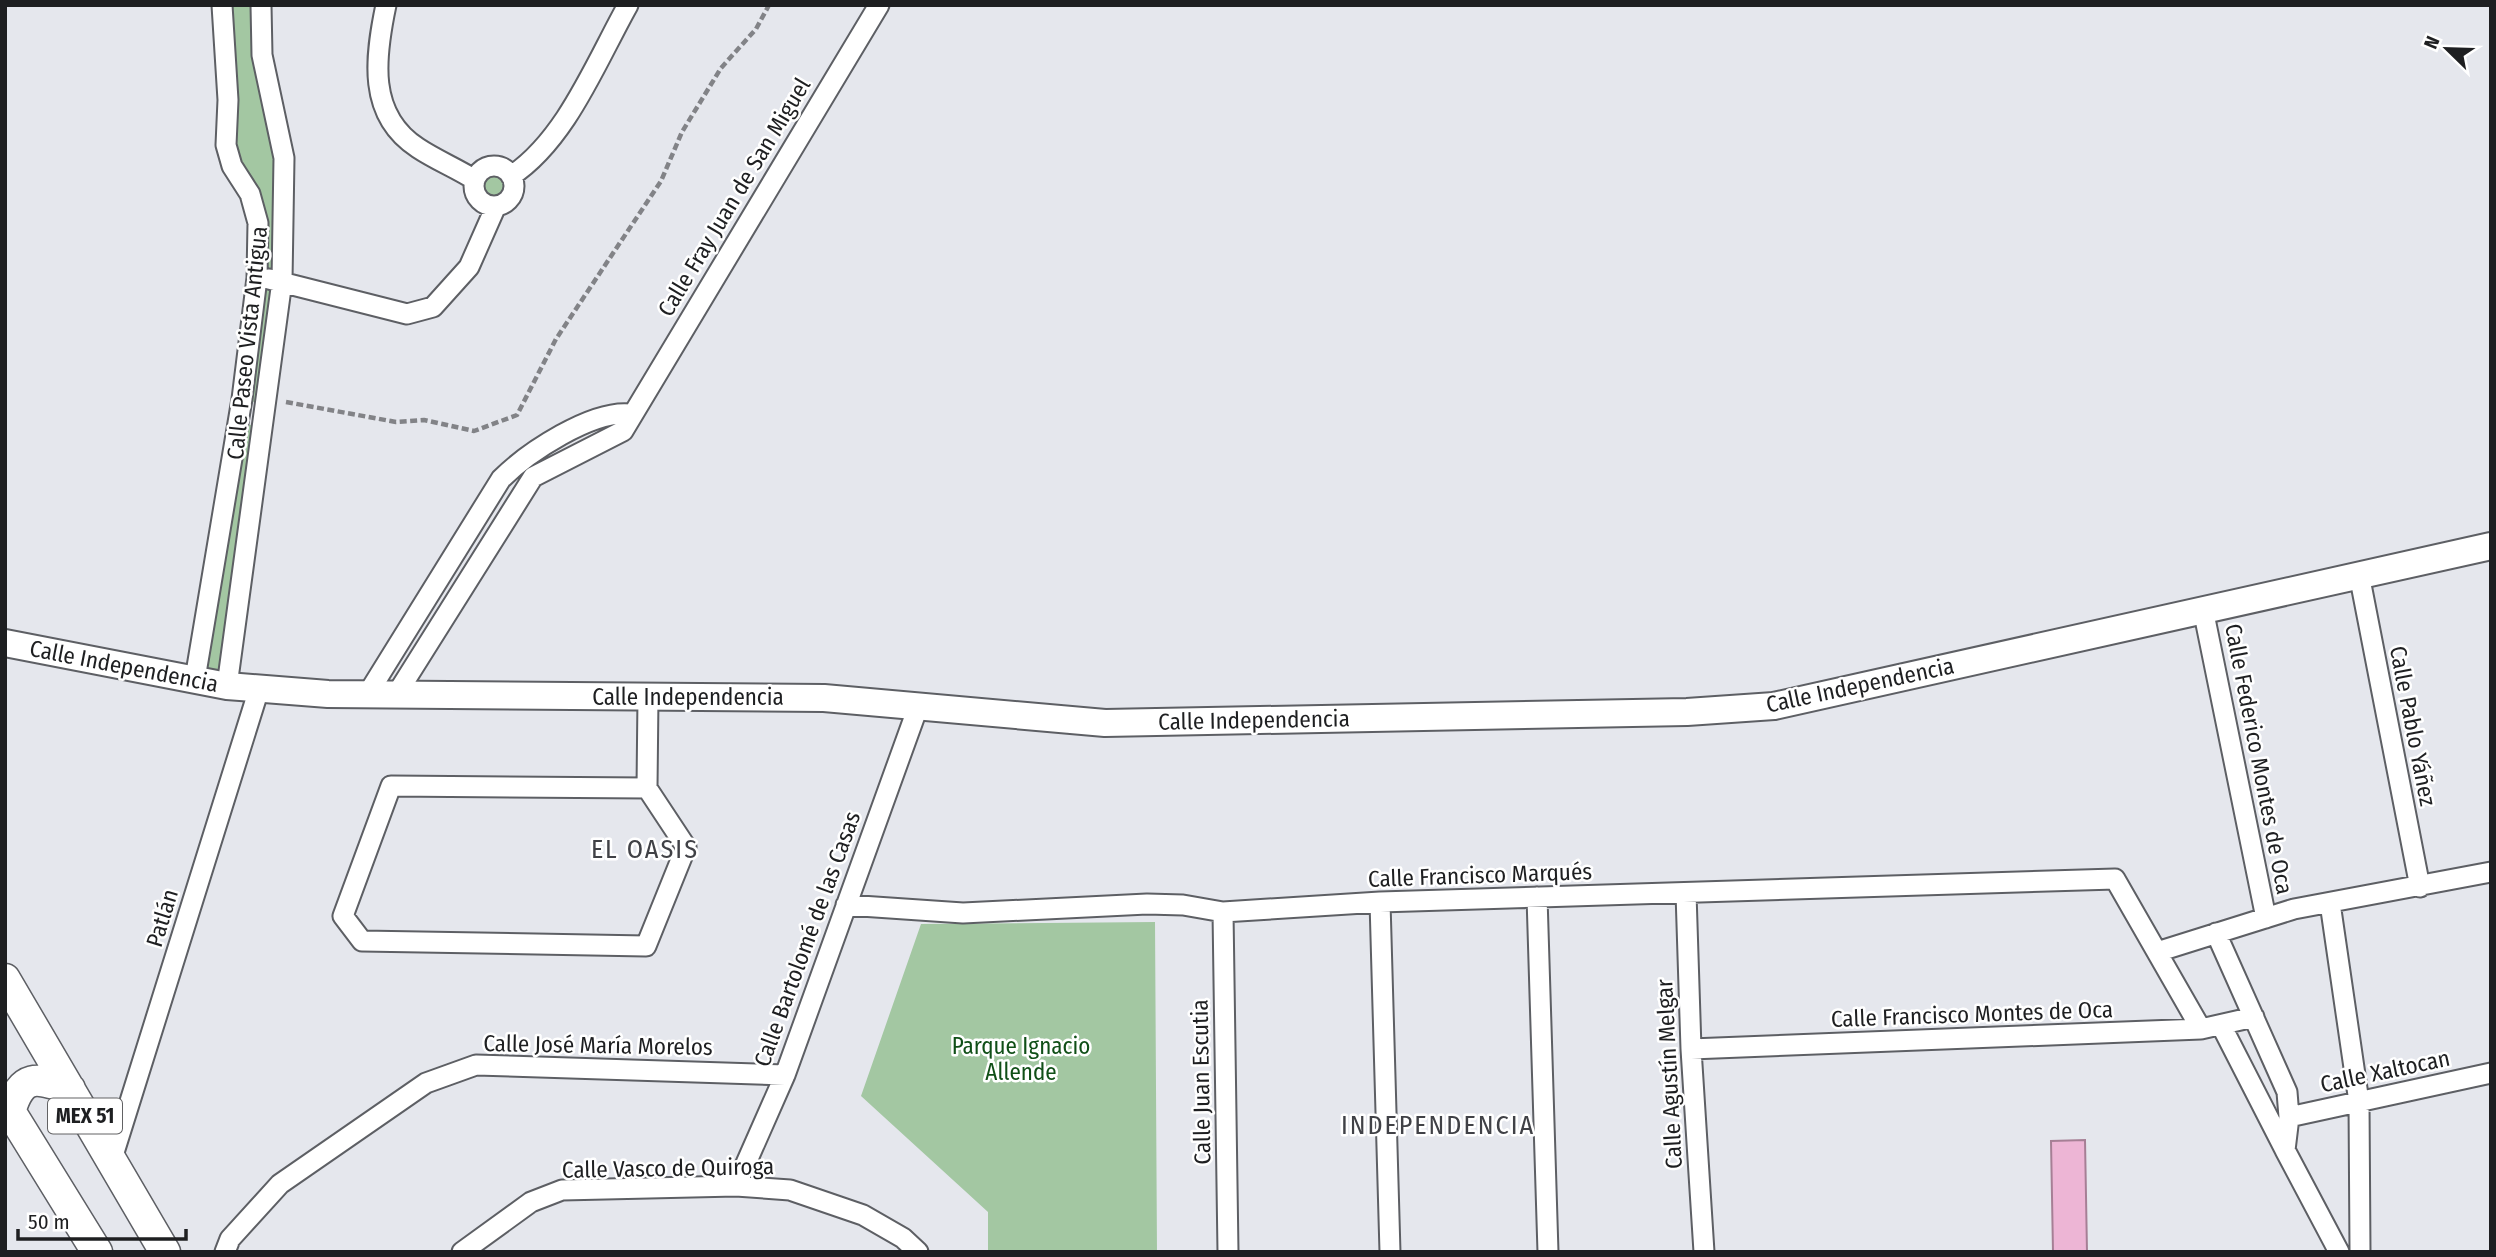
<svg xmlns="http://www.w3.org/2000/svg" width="2496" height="1257" font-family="'Fira Sans Condensed',sans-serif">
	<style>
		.green { fill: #a3c7a2 }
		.building { fill: #edb5d5; stroke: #a67f95; stroke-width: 2 }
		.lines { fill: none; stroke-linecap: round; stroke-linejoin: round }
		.street-casing { stroke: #5d5f64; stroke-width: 23 }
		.secondary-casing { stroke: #5d5f64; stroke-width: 30 }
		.primary-casing { stroke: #5d5f64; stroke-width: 33 }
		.path { stroke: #828387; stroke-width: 4.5; stroke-dasharray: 7 3.5; stroke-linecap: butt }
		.street { stroke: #fff; stroke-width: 19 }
		.secondary { stroke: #fff; stroke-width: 26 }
		.primary { stroke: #fff; stroke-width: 30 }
		.labels { text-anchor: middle; stroke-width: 5; stroke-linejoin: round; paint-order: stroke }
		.shield { fill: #fff; stroke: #626264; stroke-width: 2 }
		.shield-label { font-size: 21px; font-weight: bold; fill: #1e1f21 }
		.street-label { font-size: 23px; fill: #1e1f21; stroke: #fff }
		.park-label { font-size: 23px; fill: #104f17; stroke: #fff }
		.quarter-label { font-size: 26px; letter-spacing: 2px; fill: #404146; stroke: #fff }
	</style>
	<rect width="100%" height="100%" fill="#e5e7ed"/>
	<path class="green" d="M 222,5 L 261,5 L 284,158 L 266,405 L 242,399 L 258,223 L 232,166 Z
		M474 186a20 20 0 1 1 40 0a20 20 0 1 1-40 0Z
		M 238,422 L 264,428 L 227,686 L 195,679 Z
		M 1155,922 L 1157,1252 L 988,1252 L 988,1212 L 861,1096 L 921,924 Z"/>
	<path class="building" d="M 2085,1140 L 2087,1252 L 2053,1252 L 2051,1141 Z"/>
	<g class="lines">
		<defs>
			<path id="street" d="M 386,5 C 375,57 367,115 418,148 C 436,160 456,168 475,180
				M474 186a20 20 0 1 1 40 0a20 20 0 1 1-40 0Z
				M 511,176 C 566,140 596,62 628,5
				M 269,279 L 407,314 L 433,307 L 469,267 L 496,206
				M 2359,574 L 2420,887
				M 2203,609 L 2266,918
				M 195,679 L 242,399 L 257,278 L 258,223 L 250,194 L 232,166 L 226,145 L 228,100 L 222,5
				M 227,686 L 282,281 L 284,158 L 262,55 L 261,5
				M 367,695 L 501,479 C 528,452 592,410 630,414
				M 396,695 L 533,477 L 623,431 L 879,5
				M 647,788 L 391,786 L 343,916 L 362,941 L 646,946 L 686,847 L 647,788 L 648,697
				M 1686,893 L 1691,1049 L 1704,1252
				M 1537,897 L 1548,1252
				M 1380,902 L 1390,1252
				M 2330,903 L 2359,1102 L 2360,1252
				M 846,905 L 963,913 L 1147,904 L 1183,905 L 1223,912 L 1380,902 L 2115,879 L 2201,1029
				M 1223,912 L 1228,1252
				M 2216,933 L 2287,1092 L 2289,1117 L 2285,1150 L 2339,1252
				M 2157,952 L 2294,909 L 2491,872
				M 2221,1025 L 2285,1150
				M 1691,1049 L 2201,1029 L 2254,1017
				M 2289,1117 L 2491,1073
				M 111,1162 L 259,689
				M 736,1186 L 785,1075 L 918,707
				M 225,1252 L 230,1239 L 280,1184 L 426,1083 L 476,1065 L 785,1075
				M 462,1252 L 531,1202 L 562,1190 L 736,1186 L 790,1190 L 863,1215 L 903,1238 L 918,1252"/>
			<path id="secondary" d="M 5,643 L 227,686 L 328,694 L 824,698 L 1105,723 L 1687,712 L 1774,706 L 2491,546"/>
			<path id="primary" d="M 5,979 L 165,1252
				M 5,1103 L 97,1252
				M 10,1112 C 22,1072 37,1078 70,1089"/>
		</defs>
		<use href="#street" class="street-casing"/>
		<use href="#secondary" class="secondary-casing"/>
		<use href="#primary" class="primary-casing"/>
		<path class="path" d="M 286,402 L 396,422 L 424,420 L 474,431 L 517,415 L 556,339 L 661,181 L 682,132 L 721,68 L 756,29 L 769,5"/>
		<use href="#street" class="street"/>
		<use href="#secondary" class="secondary"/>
		<use href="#primary" class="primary"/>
	</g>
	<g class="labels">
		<rect class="shield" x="48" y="1098.5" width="74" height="35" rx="5"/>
		<g class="shield-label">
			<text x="85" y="1123">MEX 51</text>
		</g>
		<g class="street-label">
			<text transform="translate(734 197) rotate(-59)" y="8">Calle Fray Juan de San Miguel</text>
			<text transform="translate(247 343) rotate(-84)" y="8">Calle Paseo Vista Antigua</text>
			<text transform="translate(124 666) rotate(11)" y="8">Calle Independencia</text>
			<text transform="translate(1860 685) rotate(-12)" y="8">Calle Independencia</text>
			<text x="688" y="705">Calle Independencia</text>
			<text transform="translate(1254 720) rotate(-1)" y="8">Calle Independencia</text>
			<text transform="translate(2413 726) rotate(79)" y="8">Calle Pablo Yáñez</text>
			<text transform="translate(2259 759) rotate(79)" y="8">Calle Federico Montes de Oca</text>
			<text transform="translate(1480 875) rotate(-2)" y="8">Calle Francisco Marqués</text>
			<text transform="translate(162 918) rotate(-73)" y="8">Patlán</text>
			<text transform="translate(807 939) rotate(-70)" y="8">Calle Bartolomé de las Casas</text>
			<text transform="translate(1972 1014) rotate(-2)" y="8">Calle Francisco Montes de Oca</text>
			<text transform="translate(598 1045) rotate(1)" y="8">Calle José María Morelos</text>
			<text transform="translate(2385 1071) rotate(-12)" y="8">Calle Xaltocan</text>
			<text transform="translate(1669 1074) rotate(-93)" y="8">Calle Agustín Melgar</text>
			<text transform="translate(1201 1082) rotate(-91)" y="8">Calle Juan Escutia</text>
			<text transform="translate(668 1168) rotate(-1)" y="8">Calle Vasco de Quiroga</text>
		</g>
		<g class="park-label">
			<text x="1021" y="1054">Parque Ignacio<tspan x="1021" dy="26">Allende</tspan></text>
		</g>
		<g class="quarter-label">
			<text x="645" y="858">EL OASIS</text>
			<text x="1438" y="1134">INDEPENDENCIA</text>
		</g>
	</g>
	<rect width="2496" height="1257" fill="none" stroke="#1e1f21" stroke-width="14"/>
	<g transform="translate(2447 49) rotate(293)" stroke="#ffffff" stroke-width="5" paint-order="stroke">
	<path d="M0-5L12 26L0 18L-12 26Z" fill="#1e1f21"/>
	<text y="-10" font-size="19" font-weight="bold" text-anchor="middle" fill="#1e1f21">N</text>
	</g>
	<path d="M18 1229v10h168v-10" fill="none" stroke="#1e1f21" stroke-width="3.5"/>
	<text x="28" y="1229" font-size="21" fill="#1e1f21" stroke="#ffffff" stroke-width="5" paint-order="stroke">50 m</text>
</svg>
